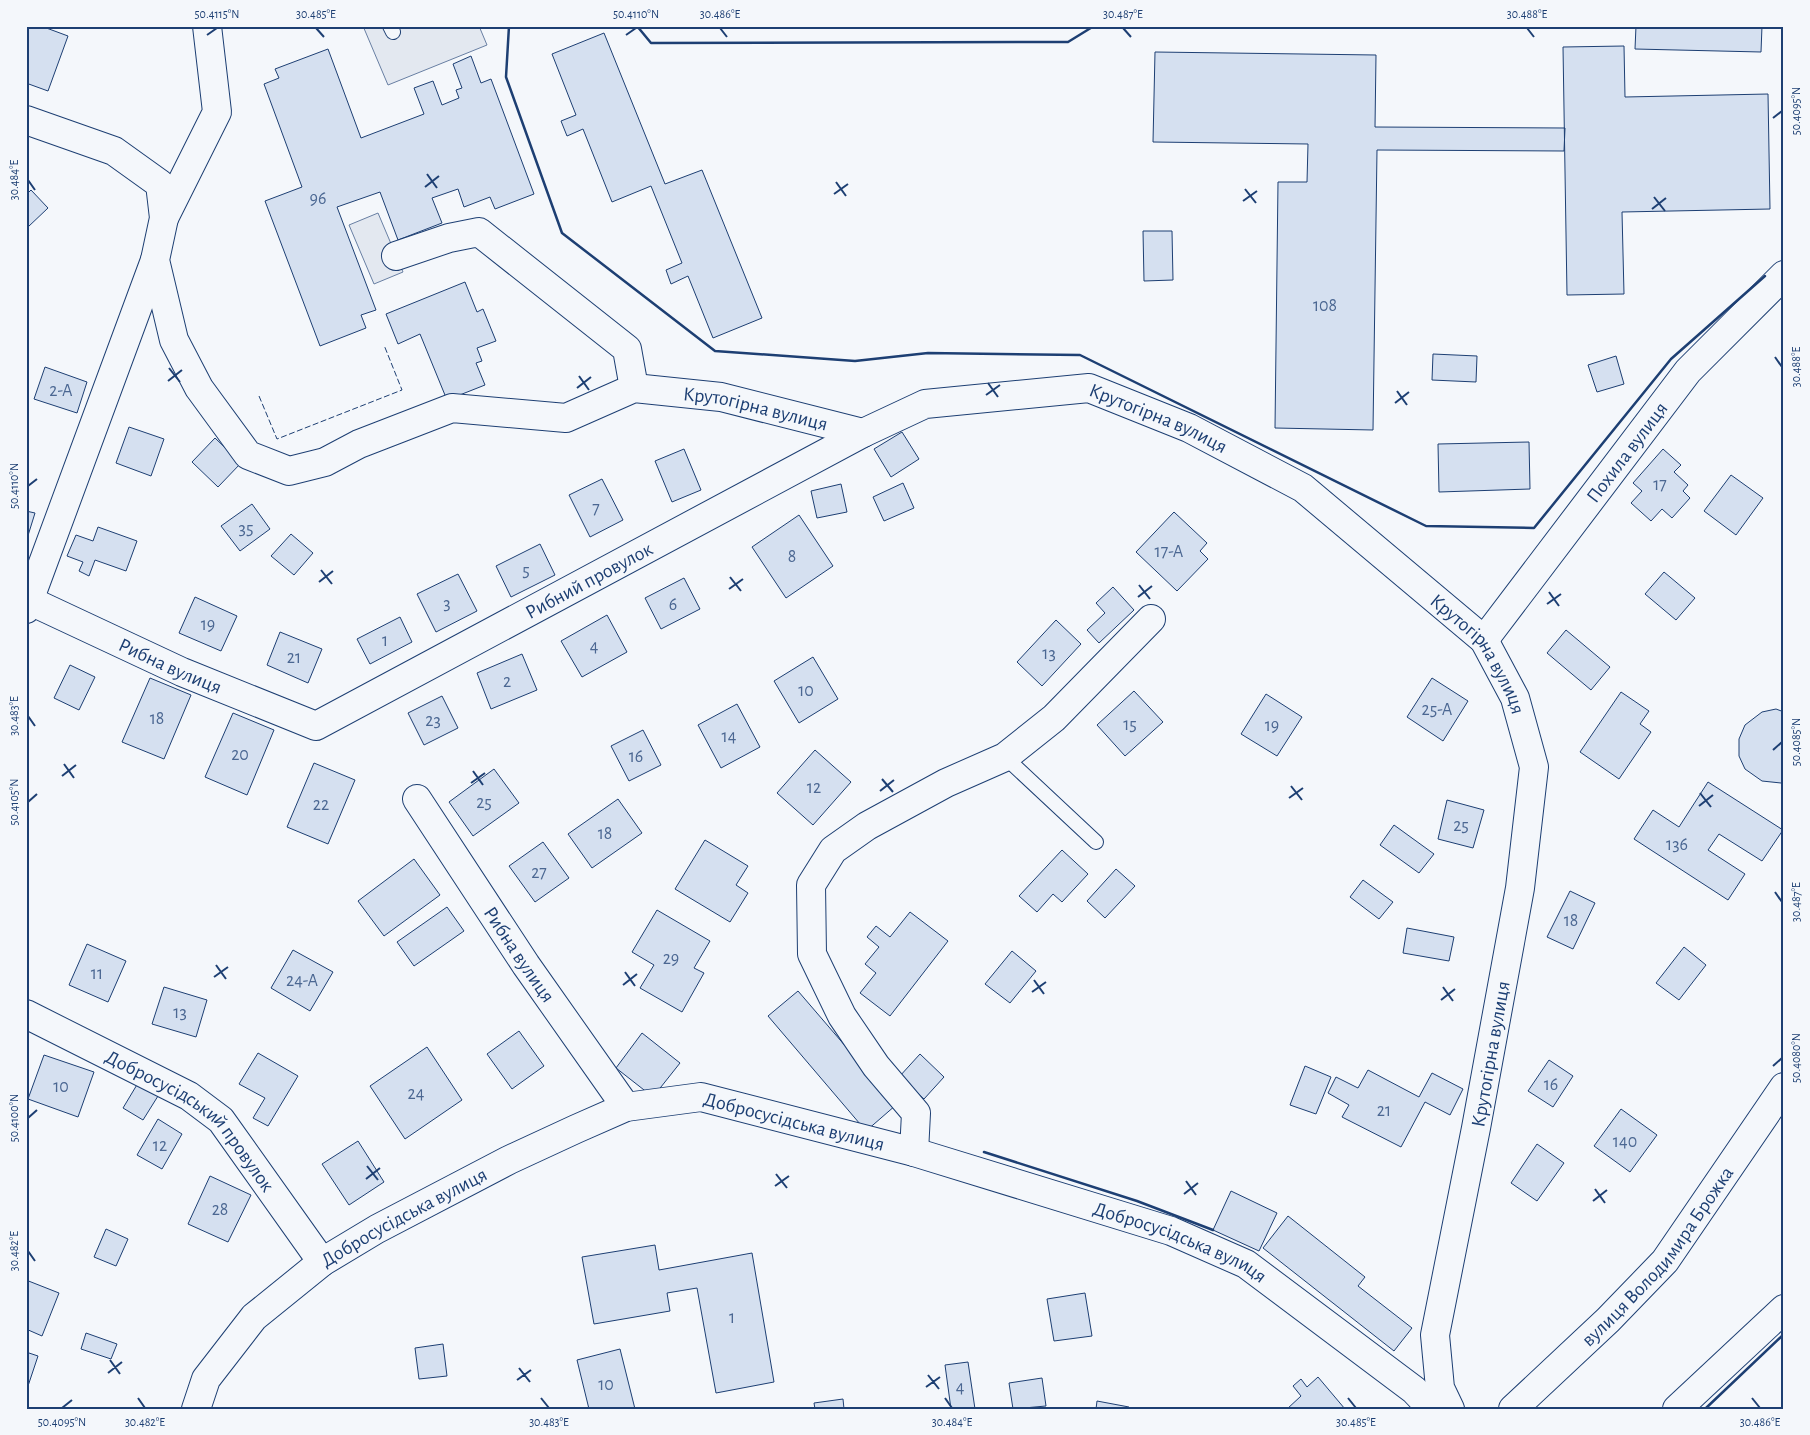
<svg xmlns="http://www.w3.org/2000/svg" width="1810" height="1435" font-family="'Alegreya Sans',sans-serif">
	<style>
		.parking { fill: #e3e8f0; stroke: #687fa3 }
		.building { fill: #d5e0f0; stroke: #1d3f73 }
		.lines { fill: none; stroke-linecap: round; stroke-linejoin: round }
		.lane-casing { stroke: #1d3f73; stroke-width: 16 }
		.street-casing { stroke: #1d3f73; stroke-width: 30 }
		.lane { stroke: #f4f7fb; stroke-width: 14 }
		.street { stroke: #f4f7fb; stroke-width: 28 }
		.fence { stroke: #1d3f73; stroke-width: 1; stroke-dasharray: 6 2.5; stroke-linecap: butt }
		.wall { stroke: #1d3f73; stroke-width: 2.5 }
		.ticks { fill: none; stroke: #1d3f73; stroke-width: 2 }
		.labels { text-anchor: middle; stroke-width: 4; stroke-linejoin: round; paint-order: stroke }
		.number-label { font-size: 18px; fill: #4b6792 }
		.street-label { font-size: 20px; fill: #1d3f73; stroke: #f4f7fb }
		.neatline { fill: none; stroke: #1d3f73; stroke-width: 2 }
		.ticks-label { font-size: 12px; text-anchor: middle; fill: #1d3f73 }
	</style>
	<rect width="100%" height="100%" fill="#f4f7fb"/>
	<path class="parking" d="M 363,26 L 479,26 L 487,45 L 388,85 Z
		M 378,213 L 403,272 L 374,284 L 349,225 Z"/>
	<path class="building" d="M 26,26 L 41,26 L 68,36 L 48,91 L 26,83 Z
		M 1636,26 L 1762,26 L 1761,52 L 1635,49 Z
		M 604,33 L 665,184 L 702,170 L 762,318 L 713,338 L 688,276 L 671,284 L 666,270 L 682,263 L 651,186 L 612,202 L 583,129 L 567,136 L 561,121 L 576,115 L 552,54 Z
		M 1624,46 L 1625,97 L 1768,94 L 1770,209 L 1622,212 L 1624,294 L 1567,295 L 1563,47 Z
		M 328,49 L 361,138 L 424,114 L 414,88 L 433,81 L 442,105 L 459,98 L 456,90 L 462,88 L 453,64 L 471,56 L 481,83 L 491,79 L 534,194 L 495,209 L 490,197 L 464,207 L 458,189 L 432,198 L 442,223 L 398,240 L 380,192 L 337,207 L 376,310 L 361,315 L 366,328 L 320,346 L 265,201 L 302,187 L 264,84 L 279,78 L 275,69 Z
		M 1155,52 L 1376,55 L 1375,127 L 1565,128 L 1564,151 L 1377,150 L 1373,430 L 1275,428 L 1278,182 L 1307,182 L 1308,144 L 1153,142 Z
		M 31,190 L 48,208 L 28,227 L 26,224 L 26,195 Z
		M 1143,231 L 1172,231 L 1173,280 L 1144,281 Z
		M 465,282 L 477,312 L 483,309 L 496,341 L 477,348 L 482,361 L 476,363 L 485,385 L 447,400 L 420,334 L 398,344 L 386,314 Z
		M 1433,354 L 1477,356 L 1476,382 L 1432,380 Z
		M 1616,356 L 1624,384 L 1597,392 L 1588,365 Z
		M 45,367 L 87,382 L 77,413 L 34,399 Z
		M 129,427 L 164,439 L 151,476 L 116,463 Z
		M 902,432 L 919,459 L 891,477 L 874,449 Z
		M 215,438 L 241,463 L 218,487 L 192,462 Z
		M 1529,442 L 1530,489 L 1439,492 L 1438,444 Z
		M 684,449 L 701,490 L 672,502 L 655,461 Z
		M 1663,449 L 1681,465 L 1674,472 L 1688,485 L 1683,491 L 1690,498 L 1672,518 L 1662,509 L 1651,521 L 1631,503 L 1642,491 L 1633,483 Z
		M 1731,475 L 1763,498 L 1736,535 L 1704,511 Z
		M 602,479 L 623,520 L 590,537 L 569,495 Z
		M 903,483 L 914,508 L 884,521 L 873,497 Z
		M 841,484 L 847,512 L 817,518 L 811,491 Z
		M 252,504 L 270,529 L 240,551 L 221,526 Z
		M 26,511 L 35,513 L 26,542 Z
		M 1174,512 L 1207,543 L 1200,551 L 1208,559 L 1177,591 L 1136,552 Z
		M 799,515 L 833,566 L 786,598 L 752,547 Z
		M 98,527 L 137,541 L 126,571 L 95,560 L 89,576 L 79,571 L 83,562 L 67,556 L 76,535 L 93,541 Z
		M 291,534 L 313,553 L 294,575 L 271,556 Z
		M 540,544 L 555,575 L 511,597 L 496,566 Z
		M 1664,572 L 1695,598 L 1676,620 L 1645,594 Z
		M 458,574 L 477,611 L 436,632 L 417,594 Z
		M 684,578 L 700,609 L 661,629 L 645,598 Z
		M 1113,587 L 1134,610 L 1099,643 L 1087,630 L 1105,613 L 1096,603 Z
		M 195,597 L 237,616 L 221,651 L 179,633 Z
		M 607,615 L 627,652 L 582,677 L 561,641 Z
		M 400,617 L 412,642 L 370,664 L 357,639 Z
		M 1056,620 L 1081,644 L 1042,686 L 1017,662 Z
		M 1566,630 L 1610,667 L 1591,690 L 1547,653 Z
		M 280,632 L 322,649 L 308,683 L 267,665 Z
		M 522,654 L 537,690 L 491,709 L 477,673 Z
		M 813,657 L 838,699 L 799,723 L 774,681 Z
		M 70,665 L 95,677 L 79,710 L 54,698 Z
		M 150,678 L 191,695 L 164,759 L 122,742 Z
		M 1432,678 L 1468,701 L 1443,741 L 1407,717 Z
		M 1134,691 L 1163,722 L 1125,756 L 1097,725 Z
		M 1621,692 L 1649,711 L 1640,724 L 1651,732 L 1619,779 L 1580,752 Z
		M 1266,694 L 1302,717 L 1277,756 L 1241,734 Z
		M 442,696 L 458,728 L 424,745 L 408,713 Z
		M 737,704 L 760,747 L 721,768 L 698,725 Z
		M 1776,709 L 1784,712 L 1784,782 L 1781,783 L 1762,781 L 1745,769 L 1739,756 L 1739,739 L 1745,725 L 1762,712 Z
		M 233,713 L 274,730 L 247,795 L 205,777 Z
		M 643,730 L 661,765 L 629,781 L 611,746 Z
		M 815,750 L 851,782 L 813,825 L 777,793 Z
		M 314,763 L 355,780 L 328,844 L 287,827 Z
		M 494,769 L 519,803 L 473,836 L 449,802 Z
		M 1708,782 L 1783,830 L 1762,861 L 1719,834 L 1708,850 L 1745,874 L 1728,900 L 1634,839 L 1653,810 L 1679,827 Z
		M 618,799 L 642,833 L 592,868 L 568,834 Z
		M 1447,800 L 1484,810 L 1473,848 L 1438,839 Z
		M 1394,825 L 1434,854 L 1419,873 L 1380,845 Z
		M 705,840 L 748,866 L 736,885 L 748,893 L 730,922 L 675,889 Z
		M 543,842 L 569,878 L 535,902 L 509,866 Z
		M 1062,850 L 1088,874 L 1062,902 L 1053,894 L 1037,912 L 1019,896 Z
		M 414,859 L 440,895 L 384,936 L 358,901 Z
		M 1116,869 L 1135,886 L 1105,918 L 1087,901 Z
		M 1363,880 L 1393,902 L 1379,919 L 1350,897 Z
		M 1570,891 L 1595,903 L 1573,949 L 1547,937 Z
		M 447,907 L 464,931 L 414,966 L 397,942 Z
		M 657,910 L 710,941 L 694,968 L 704,973 L 682,1012 L 640,988 L 654,965 L 632,952 Z
		M 910,912 L 948,941 L 890,1016 L 860,993 L 876,973 L 865,964 L 879,947 L 867,937 L 876,926 L 890,937 Z
		M 1407,928 L 1454,937 L 1449,961 L 1403,953 Z
		M 87,944 L 126,961 L 108,1002 L 69,985 Z
		M 1684,947 L 1706,965 L 1679,1000 L 1656,983 Z
		M 293,950 L 333,972 L 310,1011 L 271,988 Z
		M 1012,951 L 1036,971 L 1010,1003 L 985,984 Z
		M 164,987 L 207,1000 L 196,1037 L 152,1024 Z
		M 798,991 L 896,1105 L 866,1131 L 768,1016 Z
		M 519,1031 L 544,1066 L 512,1089 L 487,1054 Z
		M 642,1033 L 680,1063 L 653,1097 L 616,1068 Z
		M 427,1047 L 462,1100 L 405,1139 L 370,1086 Z
		M 258,1053 L 298,1076 L 268,1126 L 253,1118 L 265,1098 L 239,1084 Z
		M 920,1054 L 944,1077 L 924,1099 L 899,1077 Z
		M 44,1055 L 94,1072 L 78,1117 L 28,1099 Z
		M 1549,1060 L 1573,1076 L 1553,1107 L 1528,1091 Z
		M 1305,1066 L 1331,1077 L 1316,1114 L 1290,1105 Z
		M 1368,1070 L 1419,1097 L 1432,1073 L 1463,1089 L 1450,1115 L 1425,1102 L 1401,1147 L 1342,1117 L 1349,1105 L 1328,1093 L 1336,1077 L 1358,1088 Z
		M 138,1083 L 158,1096 L 143,1120 L 123,1108 Z
		M 1621,1109 L 1657,1135 L 1630,1172 L 1594,1146 Z
		M 158,1119 L 182,1134 L 162,1169 L 137,1155 Z
		M 358,1141 L 384,1182 L 349,1205 L 322,1164 Z
		M 1537,1144 L 1564,1163 L 1537,1201 L 1511,1183 Z
		M 210,1176 L 251,1195 L 228,1242 L 188,1224 Z
		M 1231,1191 L 1277,1213 L 1259,1251 L 1213,1230 Z
		M 1288,1216 L 1365,1277 L 1358,1286 L 1412,1328 L 1394,1351 L 1263,1248 Z
		M 106,1229 L 128,1239 L 116,1266 L 94,1257 Z
		M 655,1245 L 659,1270 L 752,1253 L 774,1382 L 716,1393 L 697,1288 L 667,1293 L 670,1311 L 594,1324 L 582,1257 Z
		M 26,1280 L 59,1293 L 42,1336 L 26,1329 Z
		M 1085,1293 L 1092,1336 L 1054,1341 L 1047,1299 Z
		M 86,1333 L 117,1344 L 111,1359 L 81,1349 Z
		M 443,1344 L 447,1376 L 419,1379 L 415,1348 Z
		M 620,1349 L 635,1409 L 589,1409 L 577,1360 Z
		M 26,1352 L 38,1356 L 26,1392 Z
		M 968,1362 L 975,1409 L 951,1409 L 945,1365 Z
		M 1318,1377 L 1345,1409 L 1287,1409 L 1301,1396 L 1293,1386 L 1301,1379 L 1307,1387 Z
		M 1042,1378 L 1046,1406 L 1013,1409 L 1009,1383 Z
		M 843,1399 L 844,1409 L 815,1409 L 814,1403 Z
		M 1097,1401 L 1129,1407 L 1129,1409 L 1096,1409 Z"/>
	<g class="lines">
		<defs>
			<path id="lane" d="M 390,26 L 393,32
				M 1005,757 L 1096,842"/>
			<g id="street">
				<path id="s1" d="M 26,120 L 114,151 L 160,184 L 164,218 L 155,260 L 174,340 L 199,388 L 248,455 L 289,471 L 325,462 L 359,444 L 452,408 L 566,418 L 634,388 L 721,397 L 863,433"/>
				<path d="M 164,218 L 217,112 L 207,26"/>
				<path d="M 396,256 L 449,238 L 479,232 L 627,349 L 634,388"/>
				<path id="s2" d="M 26,599 L 182,672 L 316,726 L 863,433 L 925,404 L 1089,388 L 1189,428 L 1303,488 L 1484,640 L 1515,698 L 1534,767 L 1520,888 L 1476,1128 L 1435,1335 L 1440,1388 L 1450,1409"/>
				<path d="M 26,609 L 155,260"/>
				<path id="s3" d="M 1484,640 L 1688,371 L 1784,275"/>
				<path id="s4" d="M 417,799 L 526,965 L 626,1107"/>
				<path id="s5" d="M 26,1014 L 189,1096 L 221,1120 L 322,1262"/>
				<path d="M 914,1152 L 916,1113 L 876,1066 L 842,1016 L 812,954 L 811,885 L 833,850 L 867,826 L 946,783 L 1005,757 L 1054,718 L 1151,619"/>
				<path id="s6" d="M 196,1409 L 206,1379 L 254,1317 L 322,1262 L 377,1229 L 509,1160 L 576,1129 L 626,1107 L 701,1097 L 914,1152 L 1171,1231 L 1246,1264 L 1414,1390 L 1432,1409"/>
				<path id="s7" d="M 1513,1409 L 1608,1320 L 1665,1261 L 1784,1087"/>
				<path d="M 1677,1409 L 1784,1309"/>
			</g>
		</defs>
		<use href="#lane" class="lane-casing"/>
		<use href="#street" class="street-casing"/>
		<use href="#lane" class="lane"/>
		<use href="#street" class="street"/>
		<path class="fence" d="M 259,396 L 277,439 L 402,390 L 384,345"/>
		<path class="wall" d="M 509,26 L 506,77 L 562,233 L 715,351 L 855,361 L 928,353 L 1080,355 L 1426,526 L 1534,528 L 1671,359 L 1765,276
			M 637,26 L 651,43 L 1068,42 L 1094,26
			M 984,1152 L 1137,1201 L 1213,1230
			M 1705,1409 L 1784,1334"/>
	</g>
	<path class="ticks" d="M 316,28 L 324,37M 720,28 L 727,37M 1123,28 L 1131,37M 1527,28 L 1534,37M 207,35 L 217,28M 626,35 L 636,28M 1773,118 L 1782,111M 427,174 L 437,188M 28,180 L 35,190M 836,182 L 846,196M 425,187 L 439,176M 1245,189 L 1256,203M 834,194 L 848,184M 1654,197 L 1665,211M 1243,201 L 1257,191M 1652,209 L 1666,198M 1775,357 L 1782,367M 169,368 L 180,382M 579,376 L 589,390M 168,381 L 182,370M 988,383 L 998,397M 577,388 L 591,377M 1397,391 L 1407,405M 986,395 L 1000,385M 1395,403 L 1409,392M 28,486 L 37,479M 321,570 L 332,584M 730,577 L 741,591M 319,582 L 333,571M 1139,585 L 1150,599M 729,589 L 743,579M 1549,592 L 1559,606M 1138,597 L 1152,586M 1547,604 L 1561,594M 28,716 L 35,726M 1773,750 L 1782,742M 64,764 L 74,778M 473,771 L 483,785M 62,776 L 76,765M 882,779 L 893,792M 471,783 L 485,773M 1291,786 L 1302,800M 880,791 L 894,780M 1700,793 L 1711,807M 1289,798 L 1303,788M 28,802 L 37,794M 1699,806 L 1713,795M 1775,892 L 1782,902M 216,965 L 226,979M 625,972 L 635,986M 214,977 L 228,967M 1034,980 L 1044,994M 623,985 L 637,974M 1443,987 L 1453,1001M 1032,992 L 1046,982M 1441,1000 L 1455,989M 1773,1066 L 1782,1058M 28,1118 L 37,1110M 367,1166 L 378,1180M 776,1174 L 787,1188M 366,1179 L 380,1168M 1186,1181 L 1196,1195M 775,1186 L 789,1176M 1595,1189 L 1605,1203M 1184,1194 L 1198,1183M 1593,1201 L 1607,1190M 28,1251 L 35,1261M 110,1360 L 120,1374M 519,1368 L 530,1382M 108,1373 L 122,1362M 928,1375 L 939,1389M 517,1380 L 531,1370M 926,1387 L 940,1377M 138,1398 L 145,1408M 541,1398 L 549,1408M 945,1398 L 952,1408M 1348,1398 L 1356,1408M 1752,1398 L 1760,1408M 62,1408 L 72,1400"/>
	<g class="labels">
		<g class="number-label">
			<text x="318" y="204">96</text>
			<text x="1325" y="311">108</text>
			<text x="61" y="396">2-А</text>
			<text x="1660" y="490">17</text>
			<text x="596" y="514">7</text>
			<text x="246" y="534">35</text>
			<text x="1169" y="557">17-А</text>
			<text x="792" y="562">8</text>
			<text x="526" y="576">5</text>
			<text x="447" y="609">3</text>
			<text x="673" y="610">6</text>
			<text x="208" y="630">19</text>
			<text x="385" y="646">1</text>
			<text x="594" y="652">4</text>
			<text x="1049" y="659">13</text>
			<text x="294" y="663">21</text>
			<text x="507" y="687">2</text>
			<text x="806" y="696">10</text>
			<text x="1437" y="715">25-А</text>
			<text x="157" y="724">18</text>
			<text x="433" y="726">23</text>
			<text x="1130" y="730">15</text>
			<text x="1272" y="731">19</text>
			<text x="729" y="742">14</text>
			<text x="240" y="760">20</text>
			<text x="636" y="762">16</text>
			<text x="814" y="793">12</text>
			<text x="484" y="808">25</text>
			<text x="321" y="810">22</text>
			<text x="1461" y="831">25</text>
			<text x="605" y="839">18</text>
			<text x="1677" y="850">136</text>
			<text x="539" y="878">27</text>
			<text x="1571" y="926">18</text>
			<text x="671" y="964">29</text>
			<text x="97" y="979">11</text>
			<text x="302" y="986">24-А</text>
			<text x="180" y="1018">13</text>
			<text x="1551" y="1090">16</text>
			<text x="61" y="1092">10</text>
			<text x="416" y="1099">24</text>
			<text x="1384" y="1116">21</text>
			<text x="1625" y="1147">140</text>
			<text x="160" y="1151">12</text>
			<text x="220" y="1215">28</text>
			<text x="732" y="1323">1</text>
			<text x="606" y="1390">10</text>
			<text x="960" y="1393">4</text>
		</g>
		<g class="street-label">
			<text dy="7" stroke="none"><textPath href="#s1" startOffset="978">Крутогірна вулиця</textPath></text>
			<text dy="7" stroke="none"><textPath href="#s2" startOffset="1246">Крутогірна вулиця</textPath></text>
			<text dy="7" stroke="none"><textPath href="#s3" startOffset="236">Похила вулиця</textPath></text>
			<text dy="7" stroke="none"><textPath href="#s2" startOffset="626">Рибний провулок</textPath></text>
			<text dy="7" stroke="none"><textPath href="#s2" startOffset="1651">Крутогірна вулиця</textPath></text>
			<text dy="7" stroke="none"><textPath href="#s2" startOffset="159">Рибна вулиця</textPath></text>
			<text dy="7" stroke="none"><textPath href="#s4" startOffset="186">Рибна вулиця</textPath></text>
			<text transform="translate(1490 1054) rotate(-80)" y="7">Крутогірна вулиця</text>
			<text dy="7" stroke="none"><textPath href="#s6" startOffset="711">Добросусідська вулиця</textPath></text>
			<text dy="7" stroke="none"><textPath href="#s5" startOffset="199">Добросусідський провулок</textPath></text>
			<text dy="7" stroke="none"><textPath href="#s6" startOffset="291">Добросусідська вулиця</textPath></text>
			<text dy="7" stroke="none"><textPath href="#s6" startOffset="1116">Добросусідська вулиця</textPath></text>
			<text dy="7" stroke="none"><textPath href="#s7" startOffset="211">вулиця Володимира Брожка</textPath></text>
		</g>
	</g>
	<rect width="1810" height="1435" fill="none" stroke="#f4f7fb" stroke-width="55"/>
	<rect x="28" y="28" width="1754" height="1380" class="neatline"/>
	<g class="ticks-label">
		<text x="217" y="18">50.4115°N</text>
		<text x="316" y="18">30.485°E</text>
		<text x="636" y="18">50.4110°N</text>
		<text x="720" y="18">30.486°E</text>
		<text x="1123" y="18">30.487°E</text>
		<text x="1527" y="18">30.488°E</text>
		<text transform="translate(1796 111) rotate(-90)" y="4">50.4095°N</text>
		<text transform="translate(14 180) rotate(-90)" y="4">30.484°E</text>
		<text transform="translate(1796 367) rotate(-90)" y="4">30.488°E</text>
		<text transform="translate(14 486) rotate(-90)" y="4">50.4110°N</text>
		<text transform="translate(14 716) rotate(-90)" y="4">30.483°E</text>
		<text transform="translate(1796 742) rotate(-90)" y="4">50.4085°N</text>
		<text transform="translate(14 802) rotate(-90)" y="4">50.4105°N</text>
		<text transform="translate(1796 902) rotate(-90)" y="4">30.487°E</text>
		<text transform="translate(1796 1058) rotate(-90)" y="4">50.4080°N</text>
		<text transform="translate(14 1118) rotate(-90)" y="4">50.4100°N</text>
		<text transform="translate(14 1251) rotate(-90)" y="4">30.482°E</text>
		<text x="62" y="1426">50.4095°N</text>
		<text x="145" y="1426">30.482°E</text>
		<text x="549" y="1426">30.483°E</text>
		<text x="952" y="1426">30.484°E</text>
		<text x="1356" y="1426">30.485°E</text>
		<text x="1760" y="1426">30.486°E</text>
	</g>
</svg>
